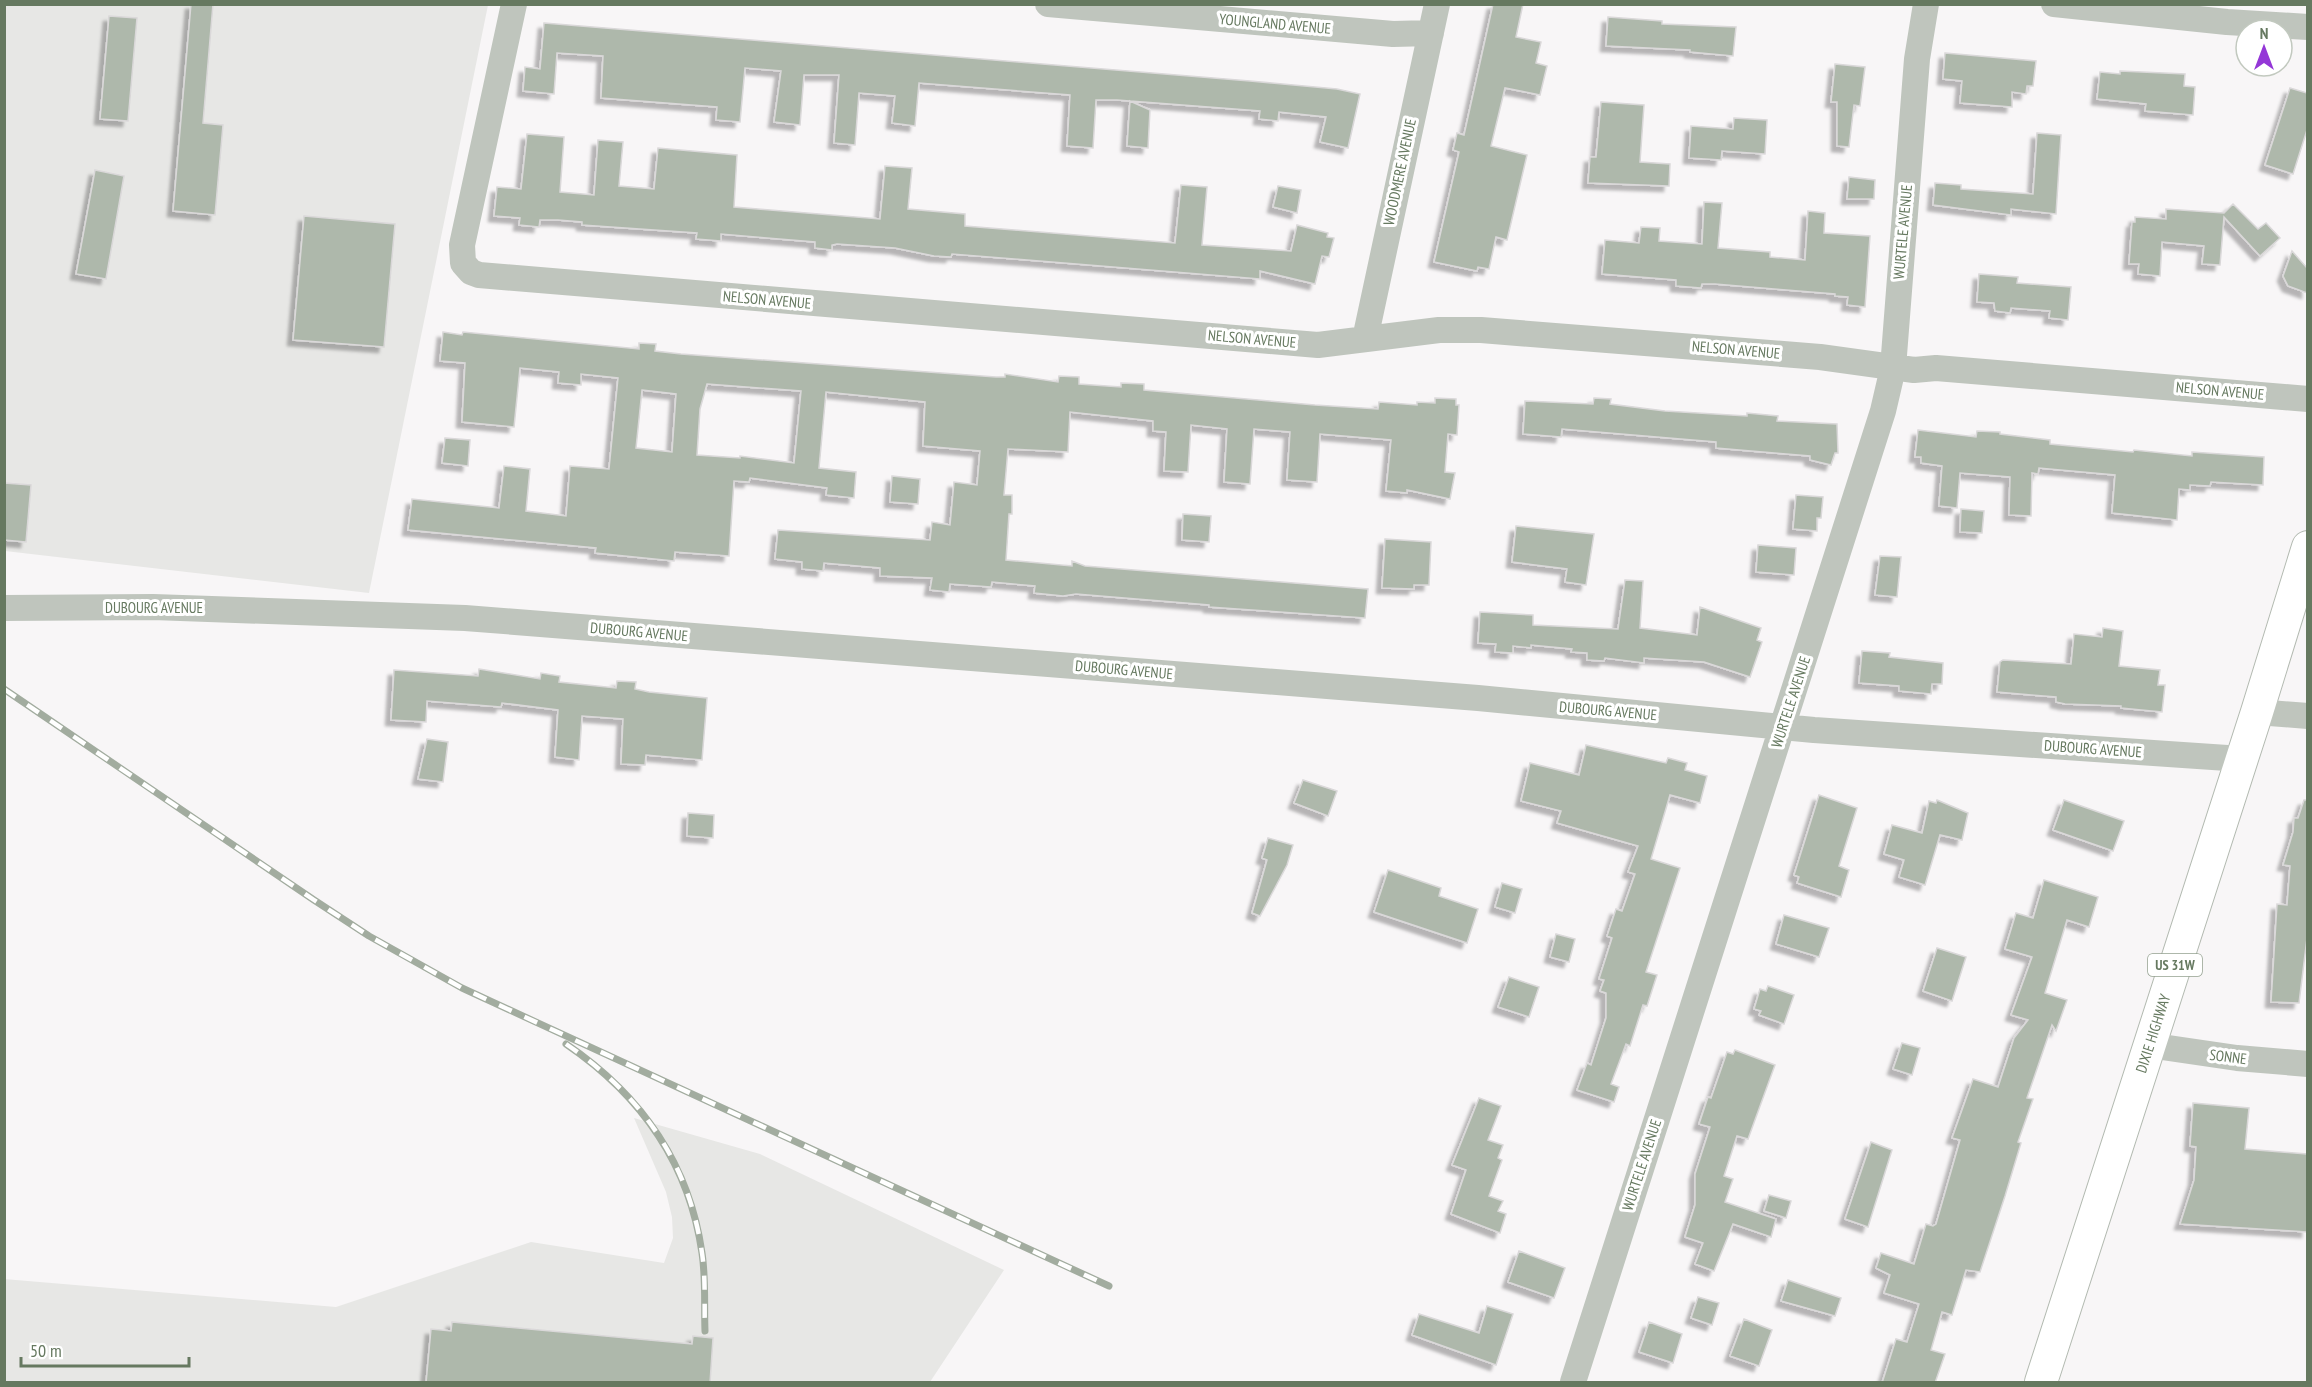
<svg xmlns="http://www.w3.org/2000/svg" width="2312" height="1387" font-family="'PT Sans Narrow',sans-serif">
	<style>
		.built { fill: #e7e7e5 }
		.building { fill: #aeb8ab; stroke: #dad8d9; stroke-width: 1.5; fill-rule: evenodd; filter: url(#shadow) }
		.lines { fill: none; stroke-linecap: round; stroke-linejoin: round }
		.major-casing { stroke: #b3bab1; stroke-width: 34 }
		.minor { stroke: #bfc5bd; stroke-width: 26 }
		.major { stroke: #fff; stroke-width: 32 }
		.rail-casing { stroke: #a2ac9f; stroke-width: 7 }
		.rail { stroke: #fff; stroke-width: 4.5; stroke-dasharray: 14; stroke-linecap: butt }
		.labels { text-anchor: middle; stroke-width: 6; stroke-linejoin: round; paint-order: stroke }
		.shield { fill: #fff; stroke: #94a190; stroke-width: 1.5 }
		.shield-label { font-size: 14px; font-weight: bold; fill: #667960 }
		.street-label { font-size: 15px; fill: #667960; stroke: #fff }
	</style>
	<defs>
		<filter id="shadow"><feDropShadow dx="-5.5" dy="5.5" stdDeviation="1.5" flood-color="#0004"/></filter>
	</defs>
	<rect width="100%" height="100%" fill="#f8f6f7"/>
	<path class="built" d="M 5,5 L 488,5 L 369,593 L 5,551 Z
		M 634,1118 L 760,1154 L 1004,1270 L 930,1382 L 5,1382 L 4,1279 L 336,1307 L 531,1242 L 664,1263 L 673,1238 L 672,1217 L 666,1192 Z"/>
	<path class="building" d="M 191,4 L 213,4 L 203,123 L 223,125 L 215,215 L 173,211 Z
		M 1493,4 L 1523,4 L 1516,37 L 1541,42 L 1536,63 L 1547,66 L 1540,95 L 1505,88 L 1491,146 L 1527,155 L 1507,240 L 1496,237 L 1489,269 L 1478,267 L 1477,271 L 1434,262 L 1459,152 L 1453,150 L 1457,133 L 1464,135 Z
		M 109,16 L 137,18 L 128,121 L 100,119 Z
		M 1608,17 L 1662,21 L 1662,24 L 1736,27 L 1733,56 L 1690,52 L 1690,50 L 1606,46 Z
		M 544,23 L 1250,81 L 1337,89 L 1360,94 L 1348,148 L 1320,142 L 1326,117 L 1279,112 L 1278,121 L 1259,119 L 1260,111 L 1117,100 L 1096,100 L 1093,148 L 1067,146 L 1070,95 L 919,83 L 915,126 L 892,123 L 895,96 L 859,93 L 855,145 L 834,143 L 839,75 L 804,75 L 800,125 L 774,122 L 781,71 L 745,68 L 740,122 L 716,120 L 717,107 L 601,98 L 603,56 L 557,53 L 554,94 L 523,91 L 525,67 L 540,69 Z
		M 1945,53 L 2036,61 L 2033,86 L 2027,86 L 2026,94 L 2012,92 L 2012,107 L 1960,103 L 1962,81 L 1943,79 Z
		M 1835,64 L 1865,67 L 1860,106 L 1854,105 L 1849,147 L 1837,146 L 1837,102 L 1831,102 Z
		M 2120,71 L 2185,74 L 2184,86 L 2195,87 L 2193,115 L 2145,111 L 2146,104 L 2097,99 L 2100,72 L 2120,74 Z
		M 2290,88 L 2307,93 L 2307,130 L 2293,174 L 2265,165 Z
		M 1130,101 L 1150,110 L 1148,148 L 1127,146 Z
		M 1601,102 L 1644,105 L 1640,162 L 1670,164 L 1669,186 L 1588,183 L 1590,157 L 1596,157 Z
		M 1734,118 L 1767,120 L 1765,154 L 1722,151 L 1721,160 L 1689,158 L 1691,126 L 1733,129 Z
		M 2037,133 L 2061,135 L 2056,214 L 2011,209 L 2011,215 L 1933,205 L 1935,183 L 1961,185 L 1961,189 L 2033,194 Z
		M 527,134 L 564,137 L 560,192 L 594,195 L 598,140 L 623,142 L 619,186 L 654,189 L 658,148 L 737,155 L 734,207 L 880,219 L 885,166 L 912,168 L 908,209 L 965,214 L 965,226 L 1175,243 L 1181,185 L 1207,187 L 1202,245 L 1291,251 L 1297,225 L 1328,233 L 1327,237 L 1334,238 L 1329,257 L 1322,256 L 1315,284 L 1260,271 L 1260,279 L 952,254 L 951,257 L 934,256 L 895,248 L 837,244 L 832,245 L 832,250 L 815,248 L 815,242 L 721,234 L 721,241 L 696,239 L 697,233 L 582,225 L 582,222 L 558,220 L 540,220 L 539,227 L 519,225 L 520,218 L 494,216 L 497,187 L 521,189 Z
		M 95,170 L 124,176 L 106,279 L 76,274 Z
		M 1849,177 L 1875,180 L 1874,199 L 1847,199 Z
		M 1278,186 L 1301,190 L 1297,213 L 1273,207 Z
		M 1704,202 L 1722,203 L 1718,248 L 1770,252 L 1770,257 L 1805,260 L 1808,211 L 1825,213 L 1824,233 L 1870,236 L 1865,307 L 1847,305 L 1848,297 L 1835,296 L 1835,294 L 1715,284 L 1702,284 L 1701,288 L 1676,286 L 1676,280 L 1602,274 L 1605,240 L 1639,243 L 1641,227 L 1660,228 L 1659,241 L 1702,244 Z
		M 2233,204 L 2258,229 L 2266,223 L 2280,238 L 2260,256 L 2224,217 L 2220,265 L 2202,264 L 2204,246 L 2162,242 L 2160,276 L 2138,274 L 2139,264 L 2129,264 L 2132,222 L 2135,222 L 2135,217 L 2166,219 L 2166,209 L 2224,213 Z
		M 304,216 L 395,224 L 384,347 L 293,340 Z
		M 2292,251 L 2307,268 L 2307,293 L 2288,286 L 2283,276 Z
		M 1979,274 L 2018,277 L 2017,283 L 2071,287 L 2068,320 L 2049,318 L 2050,311 L 2011,308 L 2010,313 L 1995,311 L 1994,303 L 1977,302 Z
		M 443,332 L 462,335 L 463,332 L 639,349 L 639,343 L 656,344 L 655,351 L 681,354 L 996,377 L 1005,377 L 1005,374 L 1058,382 L 1059,376 L 1079,377 L 1079,384 L 1121,387 L 1121,383 L 1144,384 L 1144,390 L 1315,405 L 1378,409 L 1379,402 L 1417,405 L 1417,402 L 1435,403 L 1435,398 L 1456,399 L 1456,405 L 1459,405 L 1457,435 L 1448,434 L 1445,472 L 1455,473 L 1450,499 L 1407,490 L 1407,493 L 1386,491 L 1391,440 L 1320,434 L 1317,482 L 1287,480 L 1290,432 L 1254,429 L 1250,484 L 1224,482 L 1227,429 L 1191,425 L 1188,472 L 1164,471 L 1166,432 L 1153,431 L 1153,421 L 1070,412 L 1068,452 L 1008,449 L 1004,495 L 1012,495 L 1012,514 L 1009,514 L 1006,560 L 1072,566 L 1072,561 L 1085,566 L 1368,589 L 1365,618 L 1209,607 L 1209,605 L 1076,594 L 1063,596 L 1034,593 L 1035,586 L 992,582 L 991,587 L 950,584 L 949,592 L 930,590 L 932,578 L 880,576 L 880,568 L 824,563 L 823,571 L 802,569 L 802,562 L 775,559 L 778,530 L 930,540 L 932,522 L 950,525 L 954,482 L 977,485 L 980,451 L 923,446 L 925,402 L 826,392 L 819,468 L 856,472 L 854,498 L 826,495 L 827,488 L 750,478 L 749,482 L 734,481 L 729,556 L 675,552 L 674,561 L 595,553 L 596,548 L 408,530 L 412,499 L 499,508 L 504,466 L 530,469 L 526,511 L 566,516 L 570,466 L 609,469 L 618,378 L 581,374 L 581,385 L 558,383 L 559,372 L 520,368 L 514,427 L 462,422 L 465,363 L 440,361 ZM 707,384 L 801,391 L 794,463 L 740,456 L 740,458 L 697,455 L 700,409 ZM 642,390 L 676,394 L 672,452 L 636,448 Z
		M 1594,398 L 1611,399 L 1610,404 L 1665,411 L 1747,416 L 1747,413 L 1778,416 L 1777,421 L 1837,424 L 1838,453 L 1835,453 L 1831,465 L 1810,460 L 1810,456 L 1716,448 L 1716,442 L 1562,429 L 1561,437 L 1523,434 L 1525,401 L 1593,404 Z
		M 1918,430 L 1976,437 L 1977,431 L 2000,432 L 2000,434 L 2050,440 L 2050,444 L 2133,452 L 2134,450 L 2192,456 L 2192,452 L 2264,457 L 2263,485 L 2211,482 L 2210,486 L 2190,485 L 2190,490 L 2179,489 L 2177,520 L 2112,513 L 2115,475 L 2039,468 L 2038,474 L 2032,473 L 2031,516 L 2009,515 L 2010,477 L 1960,473 L 1957,508 L 1939,506 L 1942,466 L 1921,463 L 1921,457 L 1915,457 Z
		M 445,438 L 470,440 L 468,466 L 442,463 Z
		M 892,476 L 920,479 L 918,504 L 890,502 Z
		M 4,483 L 31,485 L 26,542 L 4,540 Z
		M 1796,495 L 1823,497 L 1821,518 L 1817,518 L 1817,531 L 1793,529 Z
		M 1961,509 L 1984,511 L 1982,533 L 1960,532 Z
		M 1183,514 L 1211,516 L 1209,542 L 1182,540 Z
		M 1516,526 L 1594,534 L 1586,585 L 1565,582 L 1567,569 L 1512,562 Z
		M 1385,539 L 1431,542 L 1429,585 L 1414,585 L 1414,589 L 1382,588 Z
		M 1758,545 L 1796,548 L 1794,575 L 1756,572 Z
		M 1880,556 L 1901,557 L 1897,597 L 1875,595 Z
		M 1625,580 L 1643,581 L 1640,628 L 1697,635 L 1700,607 L 1761,628 L 1757,640 L 1762,642 L 1750,677 L 1704,662 L 1644,658 L 1644,663 L 1605,658 L 1604,661 L 1587,660 L 1587,653 L 1571,652 L 1572,649 L 1531,645 L 1531,648 L 1513,646 L 1513,653 L 1495,652 L 1496,644 L 1478,643 L 1480,612 L 1533,615 L 1533,625 L 1618,629 Z
		M 2103,628 L 2123,631 L 2119,666 L 2160,670 L 2158,685 L 2165,685 L 2162,712 L 2121,708 L 2121,706 L 2065,704 L 2056,702 L 2056,697 L 1997,692 L 2000,662 L 2003,660 L 2071,664 L 2074,634 L 2102,637 Z
		M 1862,651 L 1890,653 L 1889,657 L 1943,663 L 1942,684 L 1932,684 L 1931,694 L 1899,691 L 1899,686 L 1859,683 Z
		M 479,669 L 540,679 L 541,673 L 560,676 L 559,682 L 616,688 L 617,681 L 636,682 L 635,689 L 649,692 L 707,698 L 702,760 L 646,755 L 645,765 L 621,764 L 623,719 L 582,716 L 579,760 L 555,757 L 558,710 L 502,703 L 501,707 L 427,701 L 426,722 L 391,720 L 394,670 L 478,676 Z
		M 427,739 L 448,742 L 443,782 L 418,779 Z
		M 1586,745 L 1666,763 L 1668,758 L 1687,763 L 1685,770 L 1707,776 L 1700,803 L 1670,795 L 1651,859 L 1680,868 L 1646,972 L 1657,975 L 1647,1006 L 1643,1005 L 1630,1046 L 1626,1044 L 1611,1084 L 1619,1087 L 1614,1102 L 1577,1090 L 1587,1063 L 1591,1065 L 1606,1018 L 1606,993 L 1600,991 L 1604,980 L 1599,979 L 1612,938 L 1607,936 L 1616,909 L 1622,911 L 1635,874 L 1628,872 L 1638,846 L 1557,823 L 1561,811 L 1521,801 L 1530,763 L 1579,775 Z
		M 1303,780 L 1337,791 L 1328,816 L 1294,803 Z
		M 1819,795 L 1857,808 L 1839,866 L 1849,870 L 1841,897 L 1797,883 L 1799,877 L 1794,875 Z
		M 1937,800 L 1968,813 L 1962,840 L 1940,835 L 1925,885 L 1899,877 L 1904,860 L 1884,854 L 1892,825 L 1922,833 L 1929,801 L 1936,803 Z
		M 2064,800 L 2124,821 L 2113,851 L 2053,830 Z
		M 2304,800 L 2307,800 L 2307,938 L 2299,1003 L 2271,1002 L 2277,904 L 2287,905 L 2290,866 L 2283,865 L 2293,832 L 2294,818 L 2298,818 Z
		M 688,813 L 714,815 L 713,838 L 687,836 Z
		M 1268,838 L 1293,845 L 1287,865 L 1260,916 L 1252,913 L 1267,860 L 1262,858 Z
		M 1388,870 L 1441,888 L 1439,896 L 1478,909 L 1467,943 L 1374,912 Z
		M 2044,880 L 2098,897 L 2089,927 L 2067,920 L 2045,993 L 2067,1000 L 2056,1031 L 2052,1025 L 2027,1098 L 2033,1099 L 2018,1142 L 2021,1143 L 2005,1196 L 1980,1272 L 1966,1270 L 1952,1315 L 1942,1312 L 1931,1350 L 1945,1354 L 1935,1383 L 1882,1383 L 1896,1339 L 1907,1342 L 1919,1304 L 1884,1293 L 1890,1275 L 1876,1268 L 1881,1253 L 1914,1264 L 1926,1224 L 1933,1226 L 1936,1224 L 1960,1140 L 1952,1138 L 1973,1079 L 1998,1087 L 2014,1038 L 2028,1020 L 2011,1015 L 2032,957 L 2005,949 L 2016,913 L 2033,918 Z
		M 1502,883 L 1522,889 L 1515,913 L 1495,907 Z
		M 1784,915 L 1829,928 L 1819,957 L 1776,944 Z
		M 1556,934 L 1575,939 L 1569,962 L 1550,957 Z
		M 1937,948 L 1966,957 L 1952,1001 L 1923,991 Z
		M 1509,977 L 1539,987 L 1529,1017 L 1498,1007 Z
		M 1768,986 L 1794,995 L 1784,1024 L 1759,1015 L 1761,1011 L 1754,1009 L 1760,989 L 1766,991 Z
		M 1902,1043 L 1920,1048 L 1912,1075 L 1893,1069 Z
		M 1735,1050 L 1775,1065 L 1748,1139 L 1737,1136 L 1724,1176 L 1733,1179 L 1725,1202 L 1776,1219 L 1771,1237 L 1733,1224 L 1714,1271 L 1695,1264 L 1703,1243 L 1685,1237 L 1695,1205 L 1695,1174 L 1710,1127 L 1699,1124 L 1708,1097 L 1711,1098 L 1727,1052 L 1733,1054 Z
		M 1479,1098 L 1501,1106 L 1488,1140 L 1503,1145 L 1498,1158 L 1502,1160 L 1489,1196 L 1503,1201 L 1498,1211 L 1506,1214 L 1500,1233 L 1451,1214 L 1466,1170 L 1452,1165 Z
		M 2193,1103 L 2249,1108 L 2245,1149 L 2307,1154 L 2307,1232 L 2180,1224 L 2194,1180 L 2196,1147 L 2190,1146 Z
		M 1871,1142 L 1892,1150 L 1868,1227 L 1845,1219 Z
		M 1769,1195 L 1791,1201 L 1786,1218 L 1764,1211 Z
		M 1519,1251 L 1565,1268 L 1554,1298 L 1508,1282 Z
		M 1788,1280 L 1841,1298 L 1835,1316 L 1781,1301 Z
		M 1698,1297 L 1719,1303 L 1712,1325 L 1691,1318 Z
		M 1487,1306 L 1513,1314 L 1496,1365 L 1412,1335 L 1419,1314 L 1479,1333 Z
		M 1744,1319 L 1772,1330 L 1759,1366 L 1730,1356 Z
		M 452,1322 L 692,1344 L 693,1336 L 713,1338 L 710,1383 L 426,1383 L 431,1329 L 451,1331 Z
		M 1649,1322 L 1682,1334 L 1673,1363 L 1639,1352 Z"/>
	<g class="lines">
		<defs>
			<g id="major">
				<path id="s1" d="M 2041,1382 L 2257,712 L 2308,547"/>
			</g>
		</defs>
		<use href="#major" class="major-casing"/>
		<path class="minor" d="M 514,4 L 462,245 L 463,263 L 471,272 L 479,275 L 1318,345 L 1439,330 L 1481,330 L 1820,357 L 1914,370 L 1936,368 L 2308,399
			M 1048,4 L 1393,34 L 1431,33
			M 2054,4 L 2227,22 L 2308,27
			M 1365,339 L 1437,4
			M 4,608 L 153,607 L 465,618 L 1478,698 L 1814,730 L 2242,759
			M 2257,712 L 2308,716
			M 2148,1045 L 2237,1058 L 2308,1064
			M 1573,1382 L 1883,411 L 1893,368 L 1917,59 L 1926,4"/>
		<use href="#major" class="major"/>
		<defs>
			<path id="rail" d="M 4,689 L 314,900 L 369,936 L 462,988 L 1109,1286
				M 566,1044 C 641,1095 689,1162 702,1253 C 706,1279 704,1306 705,1331"/>
		</defs>
		<use href="#rail" class="rail-casing"/>
		<use href="#rail" class="rail"/>
	</g>
	<g class="labels">
		<rect class="shield" x="2148" y="954" width="54" height="22" rx="4.5"/>
		<g class="shield-label">
			<text x="2175" y="970">US 31W</text>
		</g>
		<g class="street-label">
			<text transform="translate(1275 24) rotate(5)" y="5">YOUNGLAND AVENUE</text>
			<text transform="translate(1400 172) rotate(-78)" y="5">WOODMERE AVENUE</text>
			<text transform="translate(1903 232) rotate(-85)" y="5">WURTELE AVENUE</text>
			<text transform="translate(767 300) rotate(5)" y="5">NELSON AVENUE</text>
			<text transform="translate(1252 339) rotate(5)" y="5">NELSON AVENUE</text>
			<text transform="translate(1736 350) rotate(5)" y="5">NELSON AVENUE</text>
			<text transform="translate(2220 391) rotate(5)" y="5">NELSON AVENUE</text>
			<text x="154" y="613">DUBOURG AVENUE</text>
			<text transform="translate(639 632) rotate(5)" y="5">DUBOURG AVENUE</text>
			<text transform="translate(1124 670) rotate(5)" y="5">DUBOURG AVENUE</text>
			<text transform="translate(1791 702) rotate(-72)" y="5">WURTELE AVENUE</text>
			<text transform="translate(1608 711) rotate(5)" y="5">DUBOURG AVENUE</text>
			<text transform="translate(2093 749) rotate(4)" y="5">DUBOURG AVENUE</text>
			<text dy="5" stroke="none"><textPath href="#s1" startOffset="366">DIXIE HIGHWAY</textPath></text>
			<text transform="translate(2228 1057) rotate(7)" y="5">SONNE</text>
			<text transform="translate(1642 1165) rotate(-72)" y="5">WURTELE AVENUE</text>
		</g>
	</g>
	<rect width="2312" height="1387" fill="none" stroke="#667960" stroke-width="12"/>
	<g transform="translate(2264 48)"><circle r="28" fill="#ffffff" stroke="#c2c9bf" stroke-width="1.5"/>
	<path d="M0-4.5L10 22L0 15L-10 22Z" fill="#9437d7"/>
	<text y="-9" font-size="16" font-weight="bold" text-anchor="middle" fill="#667960">N</text>
	</g>
	<path d="M21 1357v9h168v-9" fill="none" stroke="#667960" stroke-width="3"/>
	<text x="30" y="1357" font-size="18" fill="#667960" stroke="#ffffff" stroke-width="4.5" paint-order="stroke">50 m</text>
</svg>
